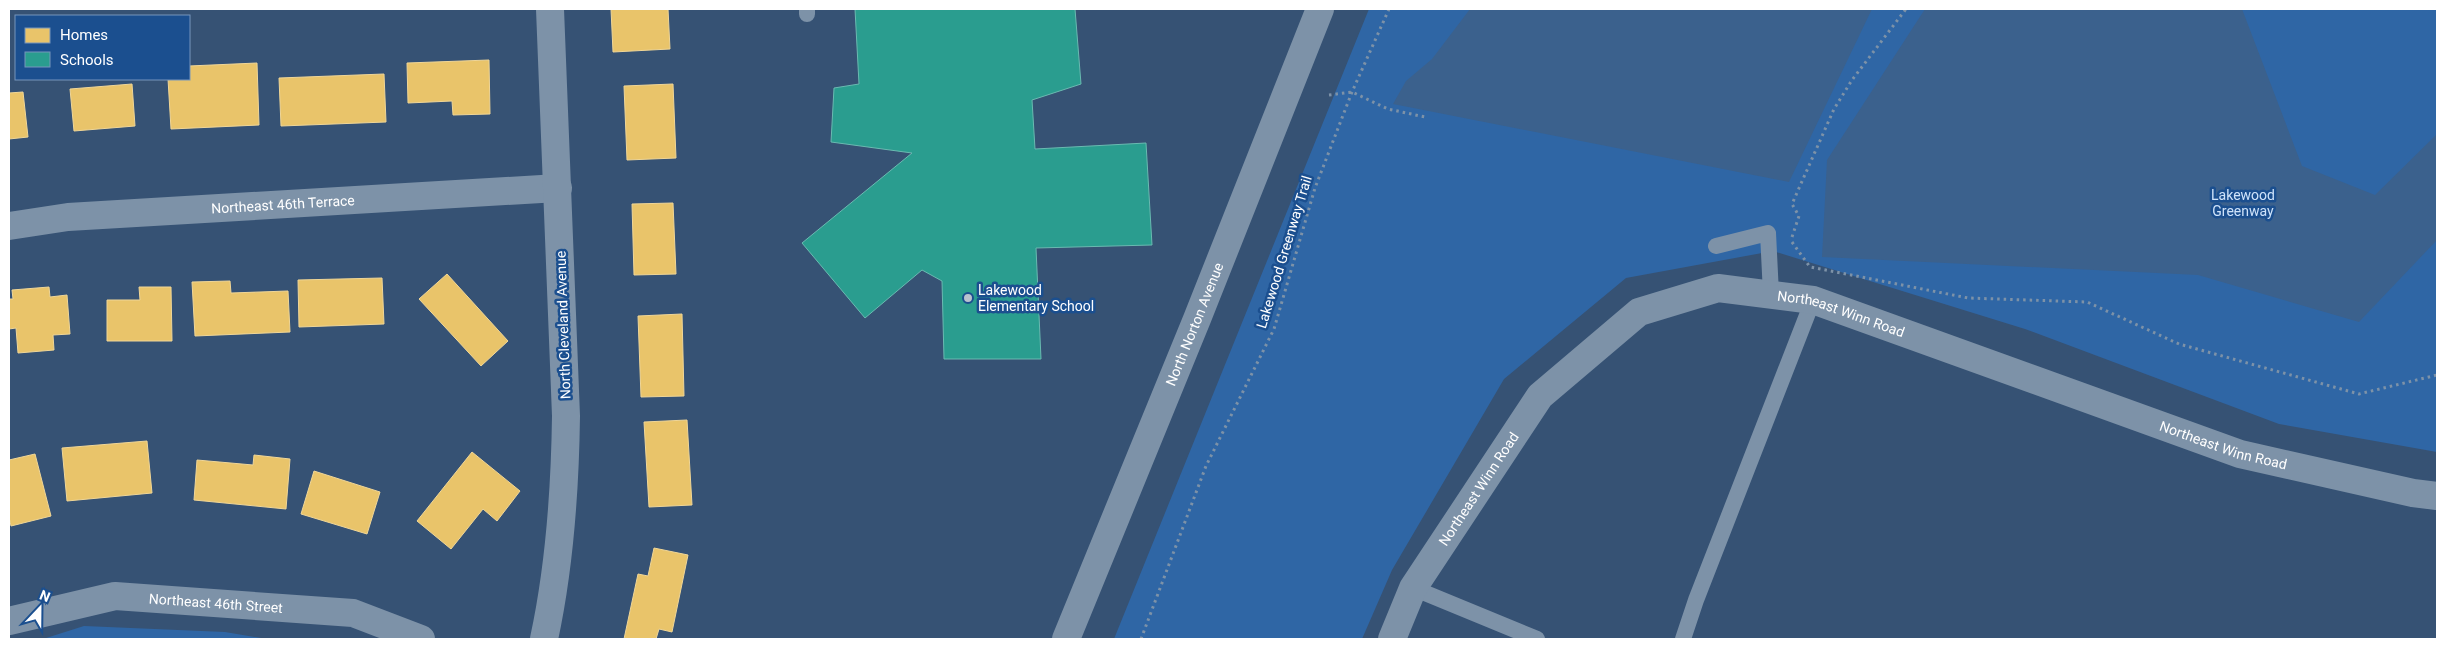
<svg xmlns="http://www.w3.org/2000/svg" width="2446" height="648" font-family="Roboto,sans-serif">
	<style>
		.green { fill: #2f66a5 }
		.water { fill: #3b618d }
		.homes { fill: #e9c46a; stroke: #f0d697 }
		.schools { fill: #2a9d8f; stroke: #6abab1 }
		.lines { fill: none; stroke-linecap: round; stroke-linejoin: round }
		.path { stroke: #7d92a8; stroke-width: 3; stroke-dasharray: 2.5 4; stroke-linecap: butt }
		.service { stroke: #7d92a8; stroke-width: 16 }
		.minor { stroke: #7d92a8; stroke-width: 28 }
		.poi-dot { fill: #b9c2ce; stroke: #1b4f8f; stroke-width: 2 }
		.labels { text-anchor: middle; stroke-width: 5; stroke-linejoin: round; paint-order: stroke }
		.park-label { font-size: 14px; fill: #cfe3fa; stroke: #1b4f8f }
		.street-label { font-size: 14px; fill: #fff; stroke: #1b4f8f }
		.poi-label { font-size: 14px; fill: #fff; stroke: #1b4f8f; text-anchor: start }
	</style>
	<rect width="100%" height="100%" fill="#365274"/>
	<path class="green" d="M 1369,9 L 2437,9 L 2437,452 L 2279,424 L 2025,329 L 1773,251 L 1626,278 L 1504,379 L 1392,570 L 1362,639 L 1114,639 Z
		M 84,626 L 225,632 L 267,639 L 43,639 Z"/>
	<path class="water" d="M 1470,9 L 1872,9 L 1789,182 L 1393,104 L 1406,81 L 1432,59 Z
		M 1925,9 L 2242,9 L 2302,166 L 2375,195 L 2437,134 L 2437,240 L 2359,322 L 2198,275 L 1822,257 L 1827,160 Z"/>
	<path class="homes" d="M 611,9 L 668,9 L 670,49 L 613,52 Z
		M 489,60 L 490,114 L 453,115 L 452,101 L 408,103 L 407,63 Z
		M 257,63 L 259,125 L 171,129 L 168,79 L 189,79 L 189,66 Z
		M 384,74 L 386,122 L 281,126 L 279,78 Z
		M 132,84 L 135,126 L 74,131 L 70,89 Z
		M 673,84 L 676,158 L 627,160 L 624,86 Z
		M 23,92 L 28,137 L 9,139 L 9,93 Z
		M 673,203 L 676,274 L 634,275 L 632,204 Z
		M 447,274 L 508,341 L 481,366 L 419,299 Z
		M 382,278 L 384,324 L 299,327 L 298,280 Z
		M 230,281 L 231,293 L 288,291 L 290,332 L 195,336 L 192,282 Z
		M 49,287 L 50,297 L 67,295 L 70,334 L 53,335 L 54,350 L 18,353 L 16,328 L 9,329 L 9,299 L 13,299 L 12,290 Z
		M 139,287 L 171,287 L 172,341 L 107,341 L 107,300 L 140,300 Z
		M 682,314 L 684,396 L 641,397 L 638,316 Z
		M 687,420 L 692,505 L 649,507 L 644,422 Z
		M 147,441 L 152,493 L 67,501 L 62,448 Z
		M 472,452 L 520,491 L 497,521 L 483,509 L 451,549 L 417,521 Z
		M 35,454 L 51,516 L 11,526 L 9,517 L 9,460 Z
		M 254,455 L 290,459 L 286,509 L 194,500 L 197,460 L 253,465 Z
		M 314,471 L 380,492 L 367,534 L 301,514 Z
		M 654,548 L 688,555 L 672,632 L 659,629 L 656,639 L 624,639 L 638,574 L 648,576 Z"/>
	<path class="schools" d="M 855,9 L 1075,9 L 1081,84 L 1032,100 L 1035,149 L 1146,143 L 1152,245 L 1036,248 L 1041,359 L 944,359 L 942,281 L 922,270 L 865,318 L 802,243 L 912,153 L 831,142 L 834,88 L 859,84 Z"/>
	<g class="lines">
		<path class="path" d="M 1329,95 L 1352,92 L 1388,109 L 1425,117
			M 1792,237 L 1799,216 L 1792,204 L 1834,109 L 1852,80 L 1906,9
			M 1792,242 L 1810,267 L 1968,298 L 2087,302 L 2179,344 L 2359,394 L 2437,375
			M 1141,639 L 1206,466 L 1274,329 L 1315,188 L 1352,92 L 1389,9"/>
		<path class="service" d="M 807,14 L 807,9
			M 1716,246 L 1768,233 L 1771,294
			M 1413,588 L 1537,639
			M 1683,639 L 1696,600 L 1813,300"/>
		<g class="minor">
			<path id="s1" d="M 9,226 L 68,217 L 558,188"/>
			<path id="s2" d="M 9,621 L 115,596 L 353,613 L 421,639"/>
			<path d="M 544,639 C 560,565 565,491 566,416 L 550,9"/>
			<path id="s3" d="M 1066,639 L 1197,319 L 1320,9"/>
			<path id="s4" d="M 1392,639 L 1413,588 L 1540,396 L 1639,312 L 1718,288 L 1813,300 L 2240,454 L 2413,493 L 2437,496"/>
		</g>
	</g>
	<circle class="poi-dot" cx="968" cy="298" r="5"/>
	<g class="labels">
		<g class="park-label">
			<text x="2243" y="200">Lakewood<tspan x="2243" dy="16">Greenway</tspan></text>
		</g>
		<g class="street-label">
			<text dy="5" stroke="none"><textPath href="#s1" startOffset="275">Northeast 46th Terrace</textPath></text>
			<text transform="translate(1284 252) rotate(-73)" y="5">Lakewood Greenway Trail</text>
			<text dy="5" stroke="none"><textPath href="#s4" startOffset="624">Northeast Winn Road</textPath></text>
			<text transform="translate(563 325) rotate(-92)" y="5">North Cleveland Avenue</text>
			<text dy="5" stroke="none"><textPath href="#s3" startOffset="340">North Norton Avenue</textPath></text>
			<text dy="5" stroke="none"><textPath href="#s4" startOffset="1029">Northeast Winn Road</textPath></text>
			<text dy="5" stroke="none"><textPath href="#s4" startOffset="174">Northeast Winn Road</textPath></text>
			<text dy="5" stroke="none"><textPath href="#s2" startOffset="210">Northeast 46th Street</textPath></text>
		</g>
		<g class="poi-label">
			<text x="978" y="295">Lakewood<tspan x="978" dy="16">Elementary School</tspan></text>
		</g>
	</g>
	<rect width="2446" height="648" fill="none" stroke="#ffffff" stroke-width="20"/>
	<rect x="15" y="15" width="175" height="65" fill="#1b4f8f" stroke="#7695bc"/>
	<rect x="25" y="28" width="25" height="15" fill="#e9c46a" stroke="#7695bc"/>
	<text x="60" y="40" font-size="15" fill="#ffffff">Homes</text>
	<rect x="25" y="52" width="25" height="15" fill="#2a9d8f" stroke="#7695bc"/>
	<text x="60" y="65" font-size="15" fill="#ffffff">Schools</text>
	<g transform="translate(40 608) rotate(22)" stroke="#1b4f8f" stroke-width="4" paint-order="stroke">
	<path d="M0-4L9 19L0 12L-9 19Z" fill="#ffffff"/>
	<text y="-8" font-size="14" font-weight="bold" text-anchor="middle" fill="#ffffff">N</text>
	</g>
</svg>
